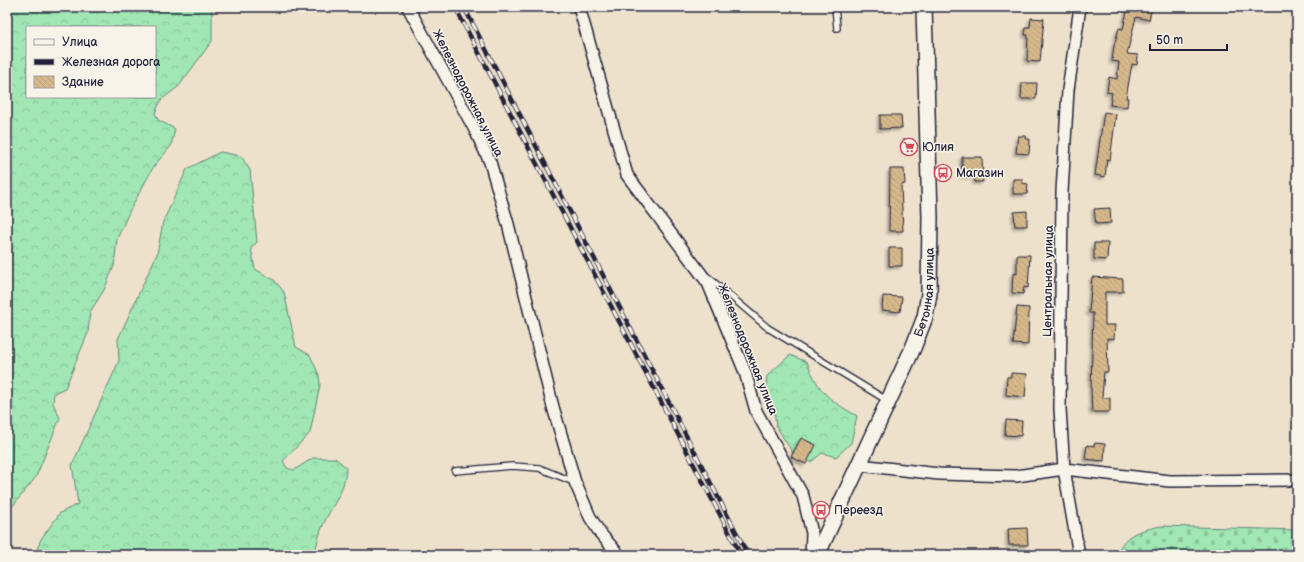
<svg xmlns="http://www.w3.org/2000/svg" width="1304" height="562" font-family="'Balsamiq Sans',sans-serif">
	<style>
		.forest { fill: url(#forest-crowns); stroke: #618478; fill-rule: evenodd }
		.cemetery { fill: url(#cemetery-stones); stroke: #618478 }
		.building { fill: url(#building-back-hatch); stroke: #22223b; filter: url(#shadow) }
		.lines { fill: none; stroke-linecap: round; stroke-linejoin: round }
		.service-casing { stroke: #22223b; stroke-width: 8 }
		.minor-casing { stroke: #22223b; stroke-width: 14 }
		.secondary-casing { stroke: #22223b; stroke-width: 18 }
		.service { stroke: #f7f3e8; stroke-width: 5.5 }
		.minor { stroke: #f7f3e8; stroke-width: 11 }
		.secondary { stroke: #f7f3e8; stroke-width: 15 }
		.rail-casing { stroke: #22223b; stroke-width: 4.5 }
		.rail { stroke: #f7f3e8; stroke-width: 3; stroke-dasharray: 9; stroke-linecap: butt }
		.labels { text-anchor: middle; stroke-width: 3; stroke-linejoin: round; paint-order: stroke }
		.street-label { font-size: 12px; fill: #22223b; stroke: #f7f3e8 }
		.poi-label { font-size: 12px; fill: #22223b; stroke: #f7f3e8; text-anchor: start }
	</style>
	<defs>
		<pattern id="forest-crowns" width="20" height="18" patternUnits="userSpaceOnUse"><rect width="20" height="18" fill="#a0e7b4"/><path d="M2 6a3 3 0 1 1 6 0M12 15a3 3 0 1 1 6 0" fill="none" stroke="#8ac69c"/></pattern>
		<pattern id="cemetery-stones" width="16" height="16" patternUnits="userSpaceOnUse"><rect width="16" height="16" fill="#a0e7b4"/><path d="M2 7V4a2 2 0 0 1 4 0v3zM10 15v-3a2 2 0 0 1 4 0v3z" fill="#8ac69c"/></pattern>
		<pattern id="building-back-hatch" width="6" height="6" patternUnits="userSpaceOnUse"><rect width="6" height="6" fill="#d6b88a"/><path d="M-1 5l2 2M0 0l6 6M5-1l2 2" fill="none" stroke="#b79e78"/></pattern>
		<filter id="shadow"><feDropShadow dx="-2.5" dy="2.5" stdDeviation="1" flood-color="#0004"/></filter>
	</defs>
	<rect width="100%" height="100%" fill="#ede1cc"/>
	<filter id="ink" filterUnits="userSpaceOnUse"><feTurbulence type="fractalNoise" baseFrequency=".025" numOctaves="2"/><feDisplacementMap in="SourceGraphic" scale="8" xChannelSelector="R" yChannelSelector="G"/><feConvolveMatrix kernelMatrix="1 2 1 2 8 2 1 2 1" color-interpolation-filters="sRGB"/></filter>
	<g filter="url(#ink)">
		<path class="forest" d="M 7,7 L 212,7 L 212,41 L 179,86 L 161,100 L 155,113 L 158,120 L 175,129 L 171,146 L 154,166 L 130,210 L 117,239 L 114,266 L 104,290 L 90,312 L 88,333 L 65,388 L 54,393 L 53,403 L 60,418 L 36,477 L 7,513 ZM 27,27 L 155,27 L 155,97 L 27,97 Z
			M 220,152 L 241,156 L 250,170 L 257,242 L 251,248 L 255,269 L 274,280 L 284,292 L 296,347 L 310,355 L 319,375 L 320,385 L 310,433 L 283,461 L 287,468 L 294,470 L 313,458 L 335,458 L 346,467 C 346,490 332,505 323,525 C 319,534 317,545 314,555 L 194,555 L 183,552 L 183,555 L 35,555 L 41,539 L 60,513 L 78,504 L 72,465 L 119,361 L 118,339 L 157,254 L 163,222 L 187,169 Z
			M 790,355 L 807,362 C 820,394 828,399 857,416 L 851,443 L 836,457 L 822,453 L 811,462 L 796,458 L 776,426 L 774,409 L 764,399 L 767,376 Z"/>
		<path class="cemetery" d="M 1161,526 L 1297,530 L 1297,555 L 1116,555 C 1126,532 1139,531 1161,526 Z"/>
		<path class="building" d="M 1128,7 L 1152,7 L 1149,20 L 1136,17 L 1127,54 L 1138,55 L 1137,65 L 1132,64 L 1126,98 L 1128,98 L 1127,107 L 1110,105 L 1112,93 L 1107,92 L 1109,77 L 1117,79 L 1119,62 L 1112,61 L 1114,46 L 1119,28 L 1123,29 Z
			M 1031,18 L 1044,19 L 1040,62 L 1027,61 L 1028,35 L 1025,35 L 1026,27 L 1030,27 Z
			M 1022,83 L 1037,83 L 1036,99 L 1021,99 Z
			M 1104,112 L 1116,114 L 1110,160 L 1107,159 L 1105,177 L 1095,175 Z
			M 880,115 L 901,115 L 902,128 L 880,129 Z
			M 1018,136 L 1026,136 L 1025,139 L 1030,139 L 1029,154 L 1016,153 Z
			M 904,139 L 913,139 L 913,152 L 904,152 Z
			M 962,157 L 982,157 L 983,182 L 975,182 L 975,176 L 962,176 Z
			M 890,169 L 904,169 L 905,184 L 901,185 L 903,231 L 889,231 Z
			M 1013,179 L 1022,179 L 1022,183 L 1028,184 L 1027,194 L 1013,194 Z
			M 1110,208 L 1111,223 L 1096,224 L 1094,209 Z
			M 1027,211 L 1027,226 L 1015,226 L 1014,212 Z
			M 1094,243 L 1108,243 L 1107,260 L 1094,259 Z
			M 889,248 L 902,248 L 902,266 L 889,266 Z
			M 1017,255 L 1030,255 L 1028,288 L 1024,287 L 1023,294 L 1012,293 L 1013,273 L 1017,274 Z
			M 1092,277 L 1123,279 L 1123,292 L 1105,292 L 1105,325 L 1115,325 L 1114,339 L 1107,338 L 1108,372 L 1104,372 L 1102,398 L 1110,398 L 1110,412 L 1092,412 L 1091,390 L 1093,313 L 1089,313 Z
			M 883,296 L 902,297 L 900,312 L 882,310 Z
			M 1017,307 L 1029,308 L 1028,345 L 1013,344 Z
			M 1011,373 L 1027,374 L 1025,397 L 1006,395 L 1007,377 L 1011,377 Z
			M 1006,420 L 1022,421 L 1021,436 L 1005,435 Z
			M 801,438 L 816,445 L 806,464 L 791,457 Z
			M 1095,443 L 1105,444 L 1104,461 L 1085,459 L 1087,445 L 1094,446 Z
			M 1027,528 L 1028,545 L 1009,545 L 1008,529 Z"/>
		<g class="lines">
			<defs>
				<path id="service" d="M 835,7 L 837,28
					M 708,277 L 768,328 L 888,401
					M 455,471 L 512,466 L 539,468 L 574,482"/>
				<path id="minor" d="M 408,7 L 475,130 L 490,162 L 508,224 L 553,407 L 575,482 L 590,517 L 600,533 L 619,555
					M 579,7 L 627,175 L 708,283 L 745,372 L 756,411 L 803,496 L 812,533 L 811,555
					M 859,465 L 939,474 L 1016,476 L 1064,469 L 1170,481 L 1297,480
					M 1079,555 L 1064,469 L 1060,409 L 1062,192 L 1068,90 L 1080,7"/>
				<g id="secondary">
					<path id="s1" d="M 817,555 L 913,348 L 925,317 L 929,294 L 930,217 L 924,7"/>
				</g>
			</defs>
			<use href="#service" class="service-casing"/>
			<use href="#minor" class="minor-casing"/>
			<use href="#secondary" class="secondary-casing"/>
			<use href="#service" class="service"/>
			<use href="#minor" class="minor"/>
			<use href="#secondary" class="secondary"/>
			<defs>
				<path id="rail" d="M 455,7 L 741,555
					M 464,7 L 748,555"/>
			</defs>
			<use href="#rail" class="rail-casing"/>
			<use href="#rail" class="rail"/>
		</g>
	</g>
	<defs>
		<symbol id="supermarket-ring" viewBox="-11 -11 22 22"><circle r="9.5" fill="#f7f3e8" stroke="#d1495b" stroke-width="1.5"/><path d="M-6-5.5h2.5l.6 2H6L4.5 2H-2.5L-4.4-4H-6ZM-1.5 3.2a1.3 1.3 0 1 0 .1 0ZM3 3.2a1.3 1.3 0 1 0 .1 0Z" fill="#d1495b"/></symbol>
		<symbol id="bus-ring" viewBox="-11 -11 22 22"><circle r="9.5" fill="#f7f3e8" stroke="#d1495b" stroke-width="1.5"/><path d="M-5-6H5V4H4V6H2V4H-2V6H-4V4H-5ZM-3.5-4V0h7V-4ZM-3.5 1.2v1.5H-2V1.2ZM2 1.2v1.5H3.5V1.2Z" fill="#d1495b"/></symbol>
	</defs>
	<g fill-rule="evenodd">
		<use href="#supermarket-ring" x="899" y="137" width="20" height="20"/>
		<use href="#bus-ring" x="933" y="163" width="20" height="20"/>
		<use href="#bus-ring" x="811" y="500" width="20" height="20"/>
	</g>
	<g class="labels">
		<g class="street-label">
			<text transform="translate(468 93) rotate(63)" y="4">Железнодорожная улица</text>
			<text transform="translate(1048 281) rotate(-89)" y="4">Центральная улица</text>
			<text dy="4" stroke="none"><textPath href="#s1" startOffset="286">Бетонная улица</textPath></text>
			<text transform="translate(748 349) rotate(68)" y="4">Железнодорожная улица</text>
		</g>
		<g class="poi-label">
			<text x="922" y="151">Юлия</text>
			<text x="956" y="177">Магазин</text>
			<text x="834" y="514">Переезд</text>
		</g>
	</g>
	<rect width="1304" height="562" fill="none" stroke="#f7f3e8" stroke-width="24"/>
	<rect x="12" y="12" width="1280" height="538" fill="none" stroke="#22223b" stroke-width="1.5" filter="url(#ink)"/>
	<rect x="26" y="26" width="130" height="72" fill="#f7f3e8" stroke="#a29fa3"/>
	<rect x="34" y="39" width="20" height="6" fill="#f7f3e8" stroke="#a29fa3"/>
	<text x="62" y="46" font-size="12" fill="#22223b">Улица</text>
	<rect x="34" y="59" width="20" height="6" fill="#22223b" stroke="#a29fa3"/>
	<text x="62" y="66" font-size="12" fill="#22223b">Железная дорога</text>
	<rect x="34" y="76" width="20" height="12" fill="url(#building-back-hatch)" stroke="#a29fa3"/>
	<text x="62" y="86" font-size="12" fill="#22223b">Здание</text>
	<path d="M1150 44v6h77v-6" fill="none" stroke="#22223b" stroke-width="2"/>
	<text x="1156" y="44" font-size="12" fill="#22223b" stroke="#f7f3e8" stroke-width="3" paint-order="stroke">50 m</text>
</svg>
